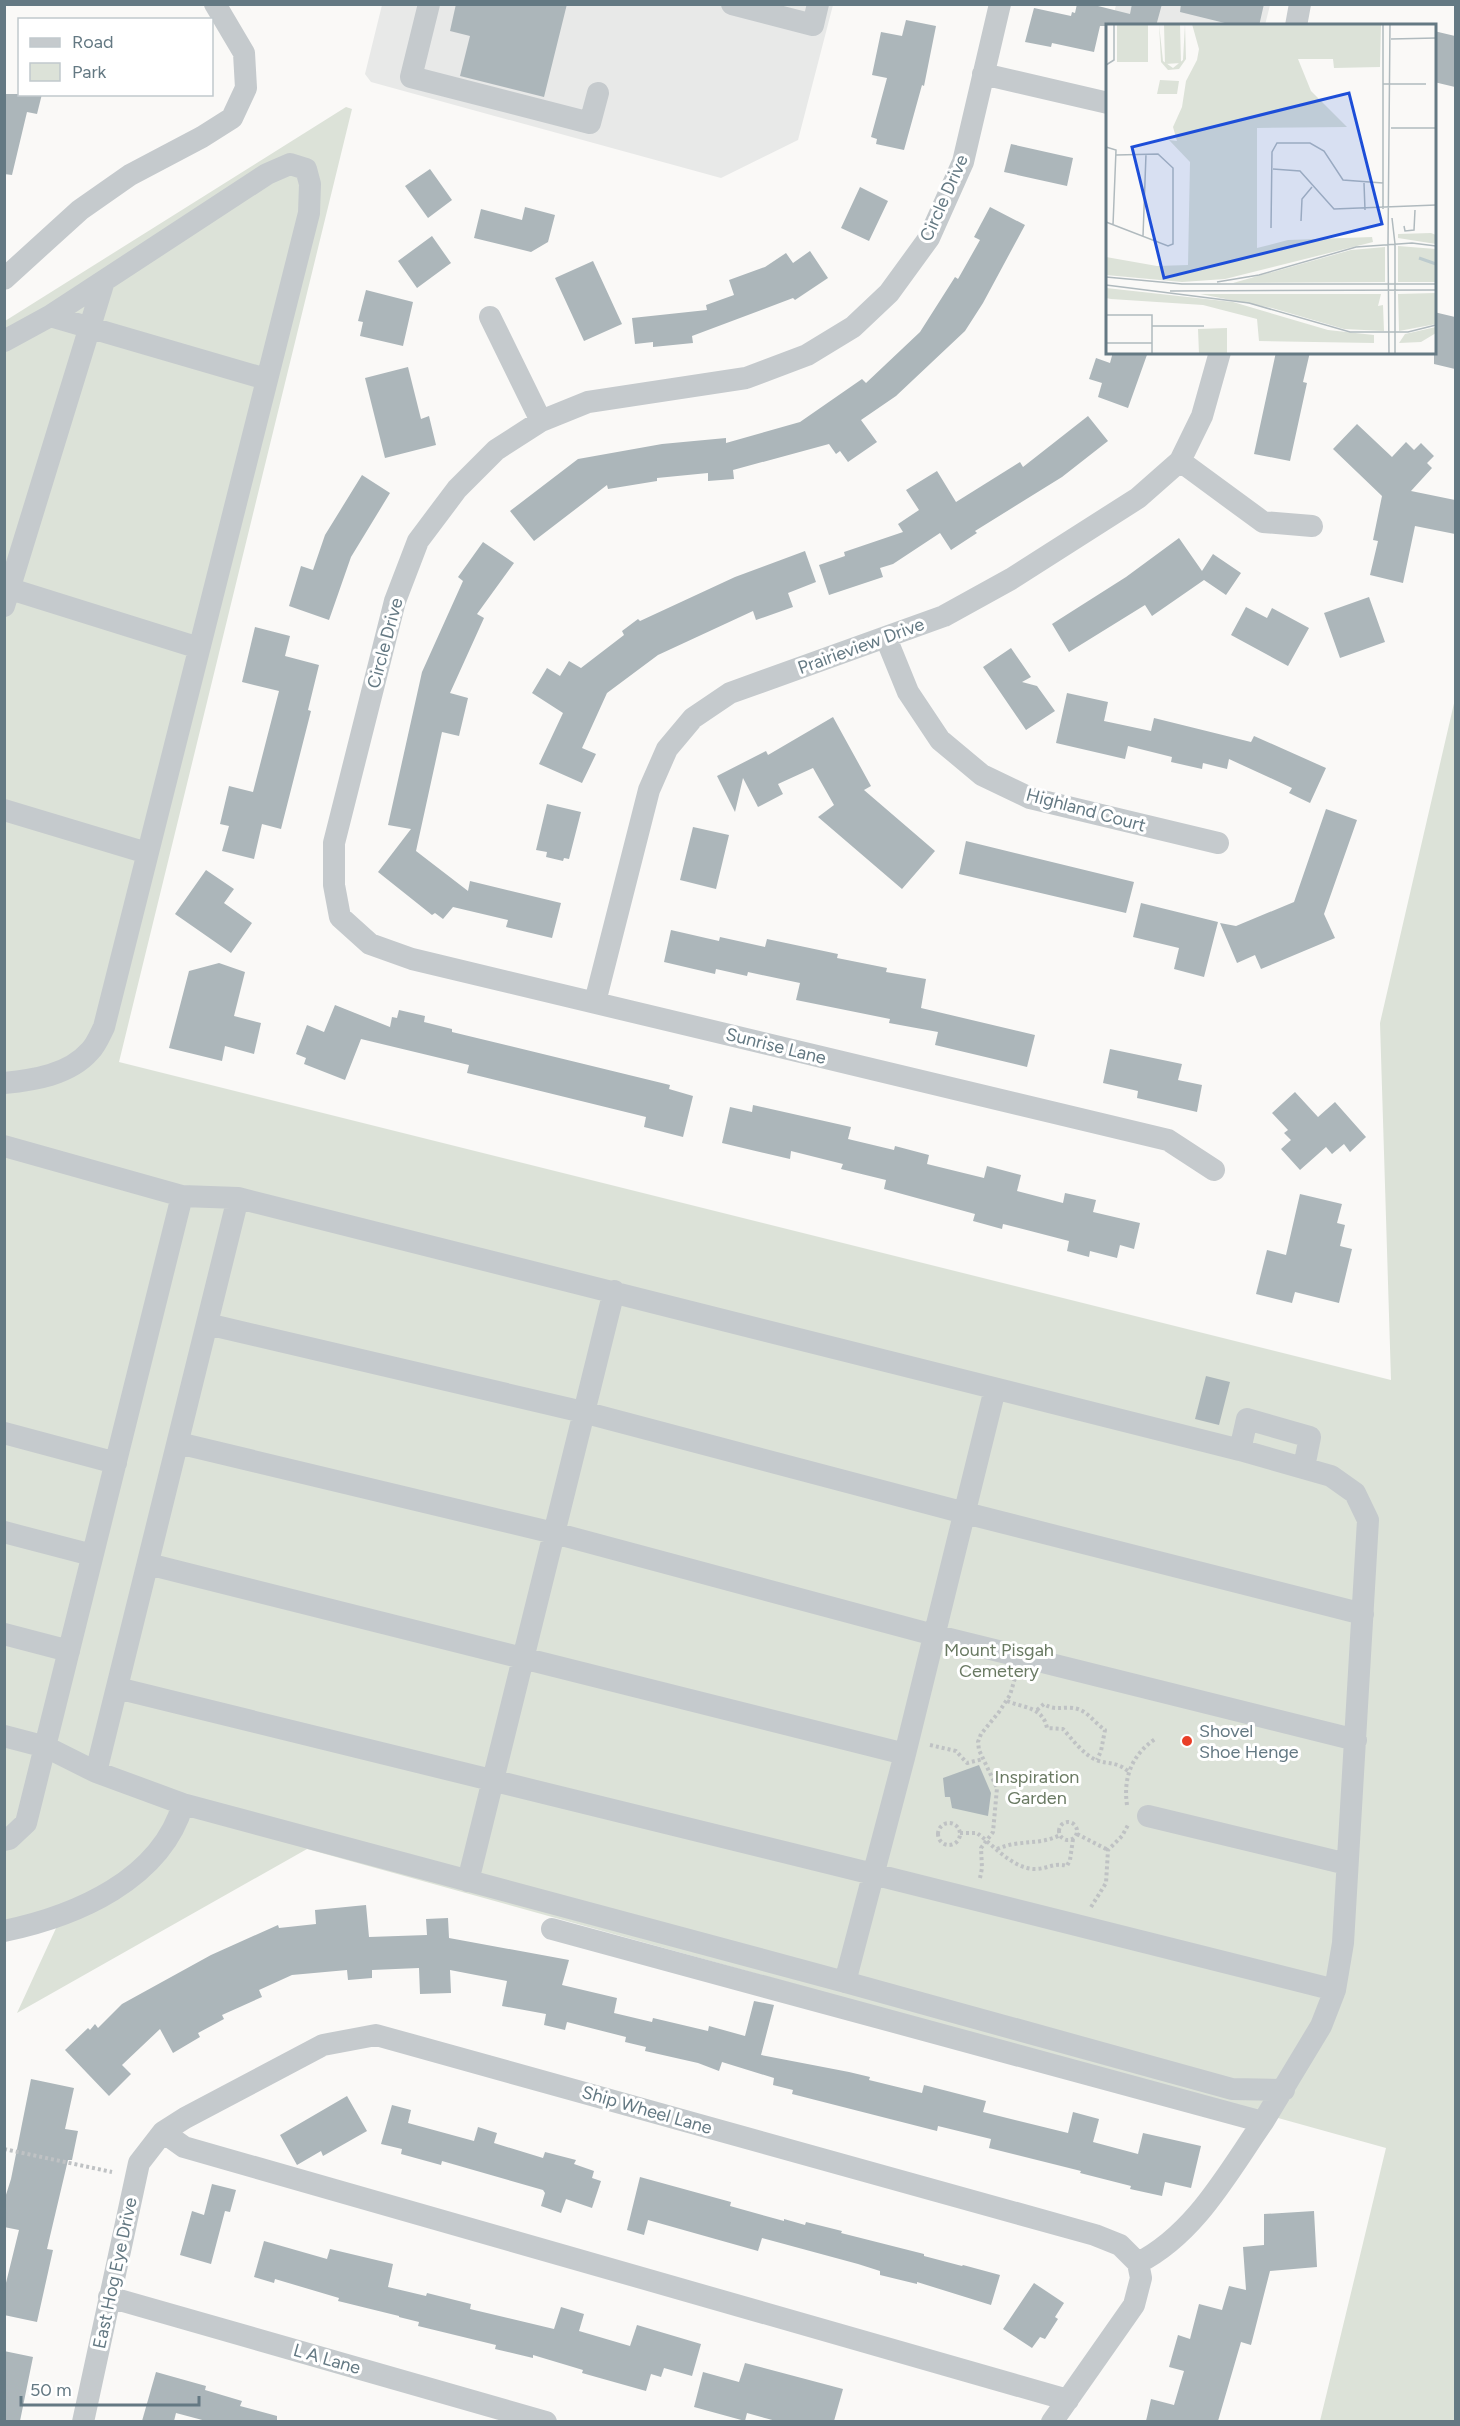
<svg xmlns="http://www.w3.org/2000/svg" width="1460" height="2426" font-family="Figtree,sans-serif">
	<style>
		.built { fill: #e8e9e8 }
		.green { fill: #dce2d8 }
		.building { fill: #acb6ba }
		.lines { fill: none; stroke-linecap: round; stroke-linejoin: round }
		.path { stroke: #bfc2c4; stroke-width: 4; stroke-dasharray: 3 3; stroke-linecap: butt }
		.minor { stroke: #c5cacd; stroke-width: 22 }
		.poi-dot { fill: #e93f28; stroke: #fff; stroke-width: 2 }
		.labels { text-anchor: middle; stroke-width: 6; stroke-linejoin: round; paint-order: stroke }
		.street-label { font-size: 18px; fill: #647983; stroke: #fff }
		.park-label { font-size: 18px; fill: #6a7a63; stroke: #fff }
		.poi-label { font-size: 18px; fill: #647983; stroke: #fff; text-anchor: start }
		.inset-river { fill: none; stroke: #bdcbce; stroke-width: 3 }
		.inset-road { fill: none; stroke: #b0babe; stroke-width: 1.5 }
		.view { fill: #1d4ed8; fill-opacity: 0.15; stroke: #1d4ed8; stroke-width: 3 }
		.inset-edge { fill: none; stroke: #647983; stroke-width: 3 }
	</style>
	<rect width="100%" height="100%" fill="#faf9f7"/>
	<path class="built" d="M 382,5 L 833,5 L 798,140 L 721,178 L 371,82 L 365,74 Z
		M 1116,5 L 1270,5 L 1265,25 L 1111,26 Z"/>
	<path class="green" d="M 346,107 L 352,109 L 119,1062 L 1391,1380 L 1380,1023 L 1455,699 L 1455,2421 L 1320,2421 L 1386,2148 L 307,1849 L 17,2013 L 57,1926 L 5,1939 L 5,321 Z"/>
	<path class="building" d="M 456,4 L 567,4 L 544,97 L 460,76 L 470,36 L 450,31 Z
		M 1077,4 L 1090,4 L 1130,14 L 1132,4 L 1162,4 L 1156,26 L 1100,26 L 1094,52 L 1052,43 L 1051,47 L 1025,42 L 1034,8 L 1071,16 L 1072,12 L 1075,13 Z
		M 1181,4 L 1264,4 L 1259,26 L 1237,26 L 1180,12 Z
		M 906,20 L 936,26 L 924,86 L 922,85 L 904,150 L 876,144 L 877,139 L 871,137 L 887,78 L 872,75 L 881,32 L 902,36 Z
		M 1434,31 L 1455,36 L 1455,87 L 1434,82 Z
		M 4,94 L 42,94 L 37,114 L 27,112 L 12,175 L 4,174 Z
		M 1011,144 L 1073,158 L 1067,186 L 1004,172 Z
		M 430,169 L 452,200 L 428,218 L 405,186 Z
		M 860,187 L 888,201 L 869,241 L 841,228 Z
		M 525,207 L 555,215 L 548,242 L 531,252 L 474,238 L 481,209 L 522,220 Z
		M 990,207 L 1025,225 L 983,303 L 965,331 L 896,396 L 861,420 L 877,442 L 848,462 L 840,451 L 836,454 L 829,444 L 733,470 L 734,479 L 708,481 L 708,473 L 657,478 L 657,481 L 608,489 L 607,485 L 534,541 L 510,511 L 578,459 L 662,444 L 726,438 L 726,443 L 800,422 L 862,379 L 866,383 L 920,332 L 955,277 L 958,279 L 980,240 L 974,237 Z
		M 432,236 L 451,263 L 417,288 L 398,261 Z
		M 810,251 L 828,278 L 795,300 L 793,298 L 692,336 L 693,343 L 653,347 L 653,342 L 635,344 L 632,318 L 707,310 L 706,305 L 734,295 L 729,280 L 765,267 L 786,253 L 793,263 Z
		M 593,261 L 622,324 L 584,341 L 555,278 Z
		M 366,290 L 413,302 L 403,346 L 360,336 L 363,322 L 358,321 Z
		M 1434,312 L 1455,317 L 1455,369 L 1434,364 Z
		M 1113,352 L 1148,352 L 1128,408 L 1098,397 L 1102,383 L 1089,379 L 1096,358 L 1110,363 Z
		M 1276,352 L 1310,352 L 1303,382 L 1307,383 L 1290,461 L 1254,454 Z
		M 408,367 L 421,419 L 429,416 L 436,445 L 385,458 L 365,378 Z
		M 1088,416 L 1108,441 L 1062,477 L 975,531 L 977,533 L 951,550 L 940,533 L 893,564 L 880,568 L 883,577 L 829,595 L 819,565 L 845,556 L 844,552 L 903,532 L 898,524 L 919,510 L 906,490 L 937,471 L 956,502 L 1020,462 L 1023,467 Z
		M 1357,424 L 1392,457 L 1406,442 L 1414,450 L 1421,443 L 1434,456 L 1427,463 L 1432,468 L 1411,491 L 1455,500 L 1455,534 L 1415,526 L 1403,583 L 1370,575 L 1378,541 L 1373,540 L 1382,496 L 1333,449 Z
		M 362,475 L 390,493 L 351,557 L 329,620 L 289,606 L 301,566 L 313,570 L 325,535 Z
		M 1179,538 L 1202,571 L 1213,554 L 1241,573 L 1226,595 L 1204,580 L 1152,616 L 1145,605 L 1069,652 L 1052,624 L 1126,577 Z
		M 483,542 L 514,563 L 477,614 L 484,618 L 450,693 L 468,698 L 459,736 L 442,732 L 416,851 L 468,891 L 470,881 L 561,903 L 552,938 L 506,927 L 508,920 L 453,907 L 443,919 L 435,913 L 432,915 L 378,872 L 411,829 L 388,825 L 422,672 L 463,581 L 458,577 Z
		M 805,551 L 816,582 L 788,593 L 793,607 L 756,620 L 753,611 L 658,655 L 607,693 L 582,748 L 596,754 L 582,783 L 539,764 L 563,713 L 532,693 L 547,668 L 560,676 L 569,661 L 581,668 L 624,635 L 622,631 L 638,619 L 640,621 L 735,577 Z
		M 1369,597 L 1385,642 L 1340,658 L 1324,613 Z
		M 1246,607 L 1267,618 L 1272,608 L 1309,628 L 1288,666 L 1231,635 Z
		M 255,627 L 290,636 L 285,656 L 319,665 L 308,710 L 311,711 L 281,829 L 262,824 L 254,859 L 222,851 L 229,826 L 220,824 L 229,786 L 253,792 L 279,691 L 242,682 Z
		M 1011,648 L 1031,677 L 1022,682 L 1037,686 L 1055,711 L 1026,730 L 983,667 Z
		M 1067,693 L 1108,702 L 1104,721 L 1151,731 L 1154,718 L 1251,742 L 1254,736 L 1326,768 L 1310,803 L 1289,793 L 1292,788 L 1229,759 L 1227,769 L 1203,763 L 1202,769 L 1171,762 L 1172,757 L 1128,746 L 1125,759 L 1056,743 Z
		M 833,717 L 871,786 L 864,790 L 935,851 L 902,889 L 818,817 L 834,805 L 813,768 L 778,784 L 783,794 L 758,807 L 743,778 L 735,812 L 717,776 L 766,751 L 768,755 Z
		M 547,804 L 581,812 L 569,859 L 564,858 L 563,861 L 546,857 L 547,852 L 536,850 Z
		M 1326,809 L 1357,820 L 1324,914 L 1335,938 L 1261,969 L 1255,955 L 1237,963 L 1220,923 L 1236,926 L 1294,902 Z
		M 693,827 L 729,835 L 716,889 L 680,880 Z
		M 966,841 L 1134,882 L 1126,913 L 959,874 Z
		M 206,870 L 234,889 L 224,903 L 252,923 L 231,953 L 175,914 Z
		M 1141,903 L 1218,922 L 1204,977 L 1174,969 L 1179,948 L 1133,937 Z
		M 671,930 L 719,941 L 720,937 L 765,947 L 767,939 L 838,954 L 837,958 L 887,968 L 886,972 L 926,979 L 921,1008 L 1035,1035 L 1027,1067 L 935,1045 L 938,1032 L 889,1023 L 890,1019 L 796,1000 L 800,983 L 748,972 L 747,976 L 716,969 L 715,974 L 664,962 Z
		M 219,963 L 245,972 L 234,1016 L 261,1023 L 254,1054 L 225,1046 L 222,1061 L 169,1048 L 189,971 Z
		M 335,1005 L 390,1027 L 392,1017 L 397,1018 L 399,1010 L 425,1016 L 424,1022 L 452,1029 L 452,1032 L 670,1085 L 669,1089 L 693,1096 L 683,1137 L 644,1127 L 646,1117 L 467,1073 L 469,1065 L 361,1039 L 345,1080 L 304,1064 L 306,1058 L 296,1054 L 307,1025 L 324,1032 Z
		M 1110,1049 L 1182,1064 L 1178,1080 L 1202,1085 L 1197,1112 L 1137,1098 L 1138,1091 L 1103,1083 Z
		M 1295,1092 L 1318,1117 L 1335,1102 L 1366,1137 L 1350,1152 L 1344,1144 L 1332,1154 L 1326,1147 L 1300,1170 L 1281,1149 L 1291,1140 L 1284,1133 L 1288,1130 L 1272,1113 Z
		M 753,1105 L 851,1127 L 848,1139 L 894,1150 L 895,1146 L 929,1155 L 927,1164 L 984,1178 L 987,1166 L 1021,1175 L 1017,1191 L 1063,1203 L 1065,1193 L 1096,1200 L 1093,1212 L 1140,1223 L 1134,1249 L 1120,1245 L 1117,1258 L 1090,1251 L 1089,1257 L 1067,1251 L 1069,1241 L 1003,1224 L 1002,1229 L 973,1221 L 975,1214 L 884,1189 L 886,1180 L 841,1169 L 843,1164 L 791,1151 L 790,1159 L 722,1143 L 730,1107 L 752,1112 Z
		M 1300,1194 L 1342,1204 L 1337,1223 L 1345,1225 L 1340,1246 L 1352,1249 L 1339,1303 L 1295,1292 L 1292,1303 L 1256,1294 L 1267,1250 L 1286,1255 Z
		M 1206,1376 L 1230,1382 L 1219,1425 L 1195,1419 Z
		M 979,1765 L 991,1793 L 988,1816 L 952,1808 L 950,1797 L 945,1797 L 943,1778 Z
		M 366,1905 L 369,1937 L 427,1935 L 426,1919 L 448,1918 L 449,1938 L 569,1960 L 562,1985 L 617,1998 L 614,2013 L 652,2022 L 653,2018 L 708,2031 L 709,2026 L 745,2036 L 754,2001 L 774,2005 L 761,2055 L 849,2072 L 870,2077 L 869,2080 L 922,2093 L 924,2085 L 986,2101 L 983,2112 L 1068,2133 L 1073,2112 L 1099,2119 L 1093,2142 L 1138,2154 L 1143,2133 L 1201,2146 L 1191,2188 L 1165,2182 L 1162,2196 L 1130,2189 L 1131,2186 L 1080,2173 L 1081,2171 L 989,2148 L 991,2139 L 938,2126 L 937,2131 L 792,2094 L 793,2090 L 773,2085 L 774,2078 L 722,2062 L 719,2071 L 698,2063 L 645,2051 L 646,2047 L 625,2042 L 626,2037 L 567,2022 L 565,2030 L 544,2025 L 546,2014 L 502,2006 L 507,1981 L 450,1970 L 451,1993 L 420,1994 L 419,1968 L 372,1970 L 372,1978 L 348,1980 L 347,1970 L 292,1975 L 259,1990 L 262,1997 L 222,2015 L 224,2019 L 198,2033 L 200,2037 L 173,2053 L 160,2029 L 122,2065 L 131,2074 L 109,2096 L 65,2050 L 88,2028 L 90,2030 L 95,2024 L 98,2028 L 122,2004 L 211,1955 L 278,1925 L 279,1928 L 316,1924 L 315,1910 Z
		M 31,2079 L 74,2088 L 65,2129 L 78,2131 L 72,2160 L 68,2160 L 47,2249 L 53,2250 L 37,2322 L 4,2315 L 4,2291 L 19,2230 L 4,2227 L 4,2201 L 11,2179 Z
		M 347,2096 L 367,2131 L 323,2156 L 321,2151 L 297,2165 L 280,2135 Z
		M 392,2105 L 411,2110 L 408,2123 L 474,2141 L 478,2127 L 497,2133 L 494,2143 L 543,2158 L 545,2152 L 576,2160 L 574,2164 L 594,2171 L 592,2178 L 601,2181 L 592,2208 L 566,2199 L 561,2213 L 541,2206 L 545,2193 L 543,2190 L 442,2161 L 441,2165 L 401,2154 L 402,2149 L 381,2144 Z
		M 640,2177 L 731,2202 L 730,2206 L 784,2221 L 784,2219 L 805,2225 L 806,2222 L 842,2231 L 841,2233 L 924,2254 L 924,2256 L 962,2266 L 963,2265 L 1000,2275 L 991,2305 L 917,2282 L 917,2284 L 880,2275 L 880,2271 L 858,2264 L 762,2238 L 758,2251 L 648,2220 L 644,2235 L 627,2230 Z
		M 212,2184 L 236,2190 L 230,2212 L 225,2211 L 211,2264 L 180,2255 L 192,2211 L 204,2215 Z
		M 1314,2211 L 1317,2267 L 1270,2271 L 1251,2345 L 1241,2342 L 1218,2421 L 1146,2421 L 1151,2399 L 1174,2405 L 1184,2371 L 1169,2367 L 1178,2335 L 1190,2339 L 1199,2304 L 1222,2310 L 1229,2286 L 1246,2290 L 1243,2247 L 1264,2245 L 1264,2214 Z
		M 264,2241 L 327,2259 L 330,2249 L 393,2264 L 388,2287 L 426,2296 L 427,2293 L 471,2304 L 470,2309 L 554,2329 L 561,2307 L 584,2314 L 579,2331 L 630,2346 L 637,2325 L 701,2344 L 692,2376 L 664,2368 L 661,2377 L 651,2374 L 646,2391 L 582,2373 L 583,2370 L 533,2355 L 533,2358 L 495,2349 L 496,2345 L 418,2326 L 419,2322 L 399,2317 L 399,2316 L 338,2301 L 339,2298 L 275,2279 L 274,2283 L 254,2277 Z
		M 1034,2283 L 1064,2303 L 1055,2317 L 1058,2319 L 1045,2339 L 1040,2337 L 1032,2348 L 1003,2329 Z
		M 4,2351 L 33,2357 L 20,2421 L 4,2421 Z
		M 745,2363 L 843,2389 L 834,2421 L 776,2421 L 747,2413 L 745,2421 L 694,2407 L 703,2372 L 739,2382 Z
		M 156,2372 L 206,2386 L 205,2390 L 242,2401 L 240,2406 L 277,2416 L 277,2421 L 206,2421 L 176,2413 L 174,2421 L 142,2421 Z"/>
	<g class="lines">
		<path class="path" d="M 1007,1701 C 1024,1708 1043,1707 1047,1728 L 1063,1729 C 1072,1739 1083,1754 1096,1760 C 1109,1765 1115,1761 1128,1771
			M 1037,1710 L 1044,1704 C 1057,1712 1064,1705 1078,1709 C 1088,1712 1096,1724 1105,1730 L 1101,1751 L 1097,1760
			M 930,1745 L 956,1751 L 967,1763 L 983,1759
			M 1127,1805 C 1123,1777 1132,1755 1155,1739
			M1059 1831a9 9 0 1 1 18 0a9 9 0 1 1-18 0Z
			M938 1834a11 11 0 1 1 22 0a11 11 0 1 1-22 0Z
			M 960,1833 L 977,1833 C 993,1845 1013,1869 1035,1869 C 1047,1869 1055,1862 1067,1866 L 1070,1860 L 1073,1839
			M 1077,1834 L 1108,1850
			M 997,1849 C 1020,1839 1038,1846 1060,1835
			M 980,1878 L 982,1868 L 981,1848 L 993,1832 L 997,1788 L 979,1750 L 978,1742 L 981,1734 L 999,1712 L 1010,1695 L 1015,1678
			M 1091,1907 L 1106,1883 L 1108,1850 L 1122,1836 L 1128,1825
			M 4,2149 L 112,2172"/>
		<path class="minor" d="M 429,4 L 411,77 L 590,123 L 598,93
			M 732,4 L 813,25 L 818,4
			M 1000,4 L 963,162 L 929,238 L 889,293 L 853,327 L 807,355 L 746,378 L 588,402 L 541,421 L 496,450 L 457,489 L 418,541 L 395,601 L 334,843 L 334,885 L 340,917 L 370,944 L 412,959 L 1168,1140 L 1214,1170
			M 1296,26 L 1300,4
			M 983,74 L 1108,103
			M 4,279 L 80,210 L 130,175 L 202,137 L 232,118 L 246,88 L 244,53 L 215,4
			M 50,316 L 266,379
			M 490,317 L 541,421
			M 4,341 L 50,316 L 267,174 L 290,164 L 306,169 L 310,184 L 309,213 L 104,1027 C 100,1035 96,1045 90,1051 C 69,1075 34,1080 4,1083
			M 1180,461 L 1263,522 L 1312,526
			M 4,587 L 199,648
			M 4,606 L 104,281
			M 886,638 L 908,692 L 940,740 L 982,775 L 1030,798 L 1218,843
			M 4,810 L 147,853
			M 595,1002 L 649,790 L 667,749 L 693,718 L 730,693 L 944,616 L 1011,579 L 1138,498 L 1180,461 L 1202,416 L 1220,352
			M 4,1146 L 182,1196 L 238,1198 L 1240,1450 L 1331,1476 L 1355,1493 L 1368,1520 L 1343,1943 L 1335,1990 L 1321,2026 L 1263,2122
			M 207,1324 L 583,1412 L 965,1513 L 1363,1614
			M 4,1433 L 116,1463
			M 178,1443 L 554,1533 L 934,1635 L 1356,1740
			M 1240,1450 L 1247,1419 L 1310,1437 L 1304,1467
			M 4,1532 L 92,1555
			M 148,1564 L 905,1754
			M 4,1634 L 69,1651
			M 117,1688 L 873,1874 L 1335,1990
			M 4,1736 L 46,1747 L 96,1772 L 183,1804 L 845,1982 L 1232,2089 L 1284,2090
			M 96,1772 L 238,1198
			M 1148,1816 L 1347,1864
			M 4,1840 L 9,1839 L 26,1823 L 182,1196
			M 468,1881 L 614,1291
			M 552,1929 L 1263,2122 C 1227,2174 1195,2234 1138,2263
			M 4,1931 C 76,1916 161,1880 183,1804
			M 845,1982 L 905,1754 L 995,1389
			M 163,2132 L 184,2147 L 1068,2400
			M 109,2297 L 546,2422
			M 83,2422 L 139,2163 L 163,2132 L 185,2118 L 323,2045 L 376,2035 L 1095,2235 L 1120,2245 L 1138,2263
			M 1052,2422 L 1134,2305 L 1141,2278 L 1138,2263"/>
	</g>
	<circle class="poi-dot" cx="1187" cy="1741" r="6"/>
	<g class="labels">
		<g class="street-label">
			<text transform="translate(944 198) rotate(-66)" y="6">Circle Drive</text>
			<text transform="translate(385 643) rotate(-75)" y="6">Circle Drive</text>
			<text transform="translate(861 646) rotate(-20)" y="6">Prairieview Drive</text>
			<text transform="translate(1086 810) rotate(15)" y="6">Highland Court</text>
			<text transform="translate(776 1046) rotate(14)" y="6">Sunrise Lane</text>
			<text transform="translate(647 2110) rotate(16)" y="6">Ship Wheel Lane</text>
			<text transform="translate(115 2273) rotate(-78)" y="6">East Hog Eye Drive</text>
			<text transform="translate(327 2359) rotate(16)" y="6">L A Lane</text>
		</g>
		<g class="park-label">
			<text x="999" y="1656">Mount Pisgah<tspan x="999" dy="21">Cemetery</tspan></text>
			<text x="1037" y="1783">Inspiration<tspan x="1037" dy="21">Garden</tspan></text>
		</g>
		<g class="poi-label">
			<text x="1199" y="1737">Shovel<tspan x="1199" dy="21">Shoe Henge</tspan></text>
		</g>
	</g>
	<g transform="translate(1106 24)">
		<rect width="330" height="330" fill="#faf9f7"/>
		<path d="M 11,0 L 42,0 L 42,38 L 11,38 ZM 53,0 L 57,37 L 67,44 L 77,36 L 79,0 L 80,35 L 73,45 L 62,46 L 55,38 ZM 58,0 L 74,0 L 75,39 L 59,40 ZM 86,0 L 275,0 L 274,43 L 228,44 L 227,35 L 192,35 L 205,67 L 241,103 L 151,104 L 151,224 L 182,216 L 266,213 L 267,218 L 119,255 L 76,258 L 0,251 L 0,233 L 51,242 L 82,241 L 84,138 L 63,116 L 71,117 L 67,103 L 76,83 L 80,57 L 91,36 L 93,25 ZM 54,56 L 73,57 L 71,70 L 51,70 ZM 325,209 L 330,211 L 330,220 L 292,214 L 292,210 ZM 292,222 L 330,225 L 330,258 L 292,258 ZM 279,223 L 279,258 L 127,259 L 245,226 ZM 0,264 L 127,278 L 222,306 L 268,311 L 268,319 L 153,317 L 151,295 L 97,281 L 5,275 L 0,274 ZM 330,269 L 330,300 L 293,307 L 292,270 ZM 94,270 L 275,270 L 272,282 L 277,281 L 278,307 L 238,305 L 166,284 ZM 330,303 L 330,309 L 315,318 L 293,319 L 299,310 ZM 121,304 L 121,330 L 93,330 L 92,305 Z" fill="#dce2d8"/>
		<path class="inset-river" d="M 313,234 L 330,240"/>
		<path class="inset-road" d="M 277,0 L 277,185M 285,15 L 330,14M 0,41 L 8,36 L 8,0M 277,60 L 320,60M 285,104 L 330,104M 0,123 L 10,126 L 7,201M 167,145 L 194,147 L 228,185 L 330,181M 258,159 L 259,186M 286,194 L 289,220M 195,197 L 196,175 L 206,163M 0,198 L 62,222 L 67,220 L 67,144 L 52,130 L 10,131M 298,202 L 299,207 L 308,206 L 309,186M 165,204 L 166,128 L 171,119 L 204,119 L 218,127 L 237,156 L 277,159M 37,212 L 40,130M 282,220 L 284,0M 282,220 L 283,330M 289,220 L 289,330M 0,253 L 76,260 L 330,260M 111,258 L 153,251 L 250,223 L 306,219 L 330,222M 0,261 L 143,279 L 244,308 L 302,308 L 330,301M 64,267 L 330,266M 0,291 L 46,291 L 46,330M 46,302 L 98,302M 0,319 L 46,319"/>
		<path class="view" d="M 243,69 L 276,200 L 58,254 L 26,123 Z"/>
		<rect width="330" height="330" class="inset-edge"/>
	</g>
	<rect width="1460" height="2426" fill="none" stroke="#647983" stroke-width="12"/>
	<rect x="18" y="18" width="195" height="78" fill="#ffffff" stroke="#c1c9cd" stroke-width="1.5"/>
	<rect x="30" y="38" width="30" height="9" fill="#c5cacd" stroke="#c1c9cd" stroke-width="1.5"/>
	<text x="72" y="48" font-size="18" fill="#647983">Road</text>
	<rect x="30" y="63" width="30" height="18" fill="#dce2d8" stroke="#c1c9cd" stroke-width="1.5"/>
	<text x="72" y="78" font-size="18" fill="#647983">Park</text>
	<path d="M21 2396v9h178v-9" fill="none" stroke="#647983" stroke-width="3"/>
	<text x="30" y="2396" font-size="18" fill="#647983" stroke="#ffffff" stroke-width="4.5" paint-order="stroke">50 m</text>
</svg>
